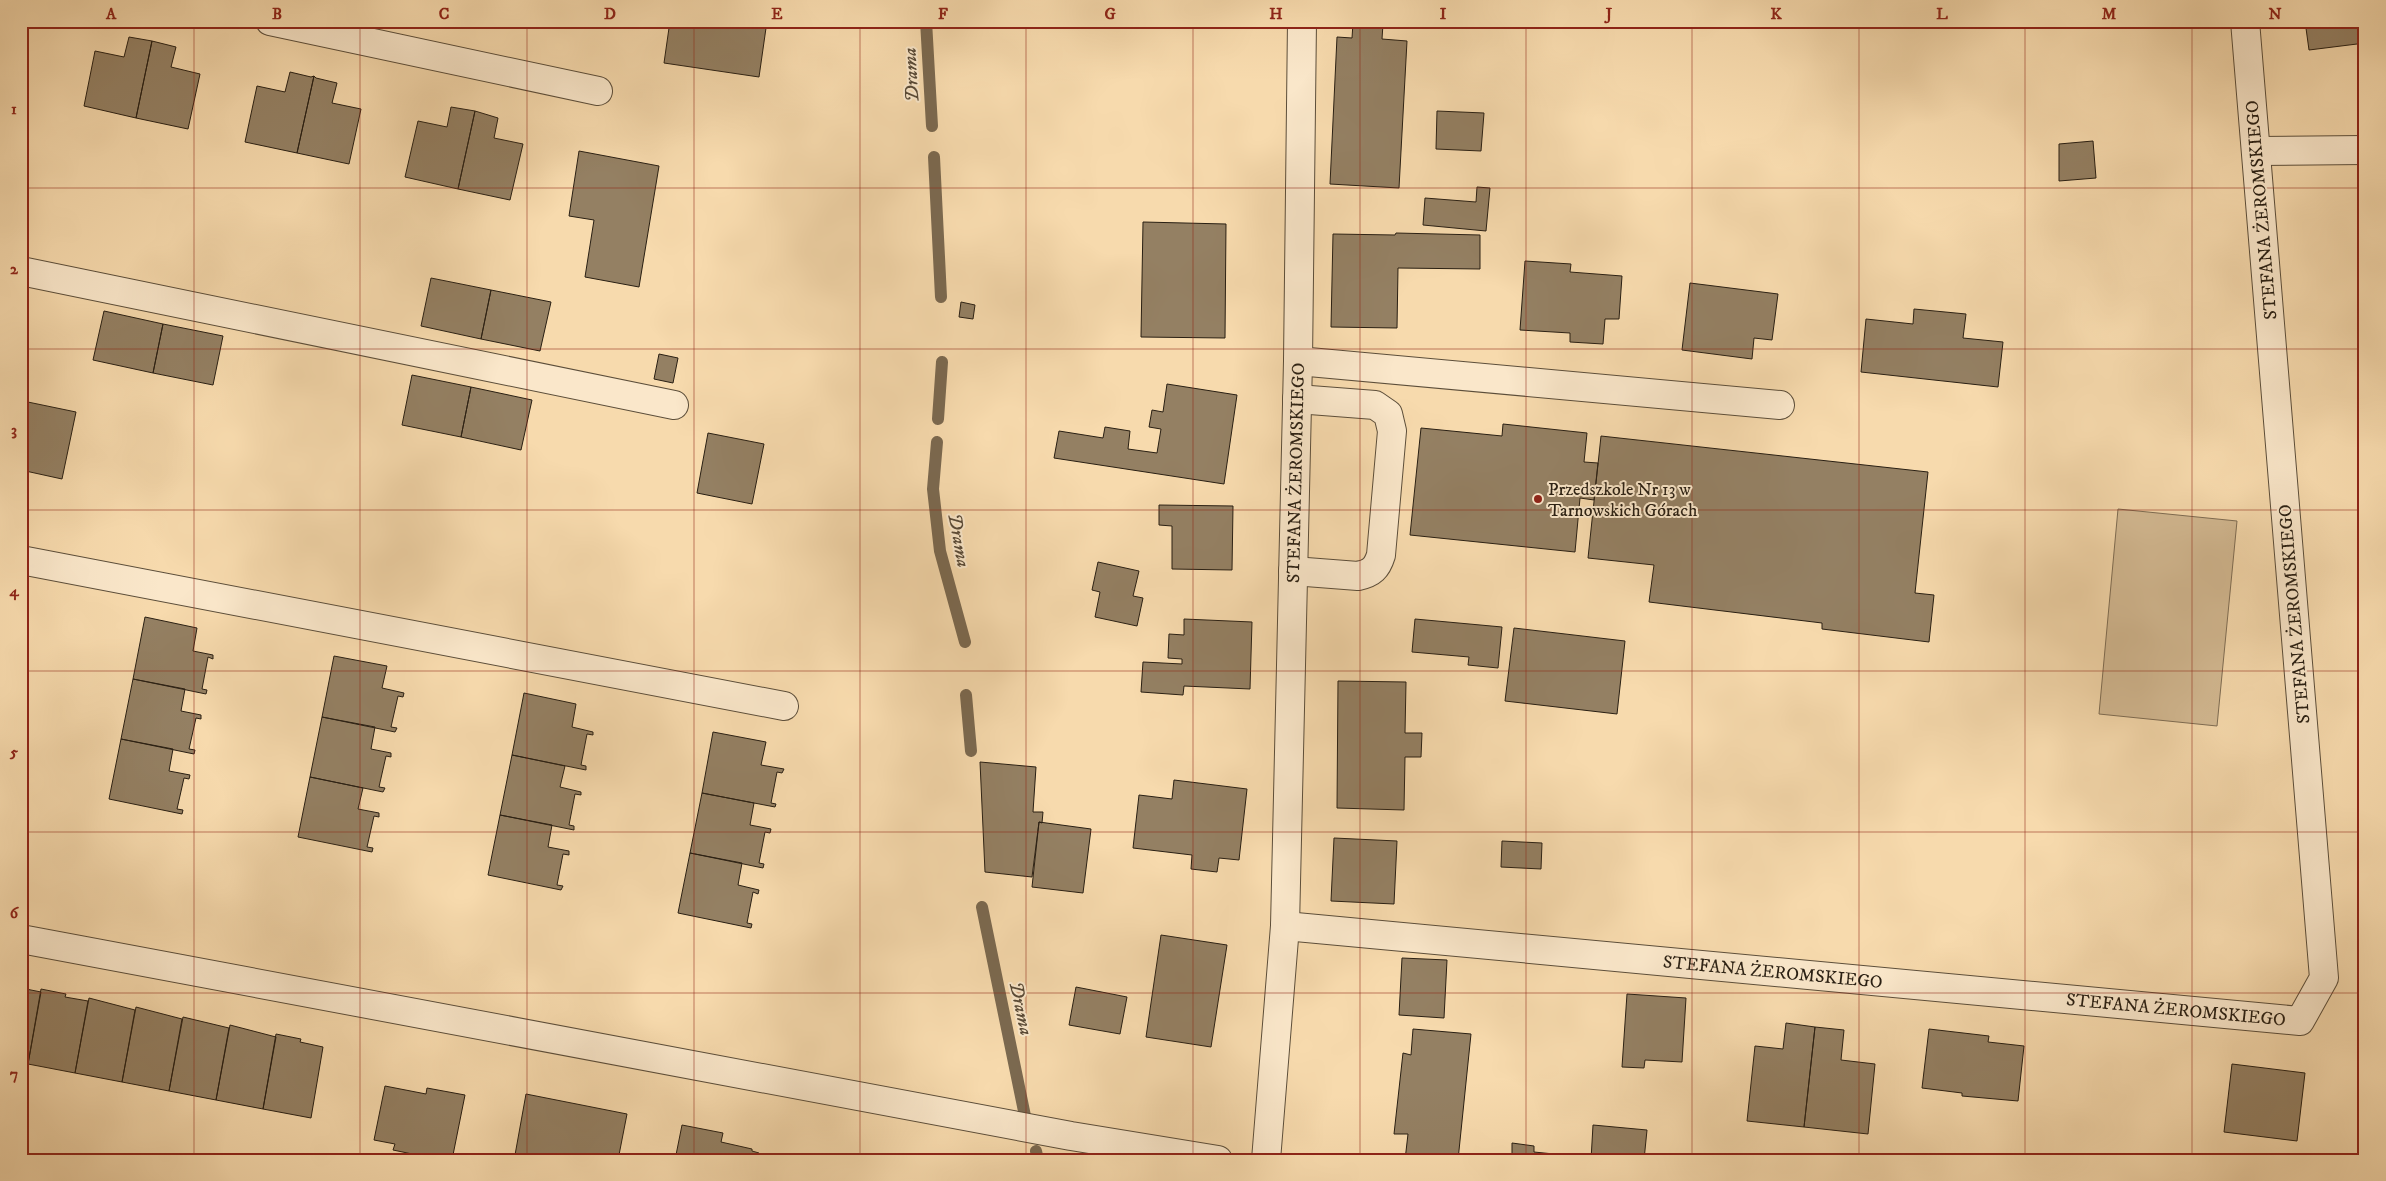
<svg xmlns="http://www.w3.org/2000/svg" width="2386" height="1181" font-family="'IM FELL DW Pica',serif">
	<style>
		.green { fill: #d4ba93; stroke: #7e6c53 }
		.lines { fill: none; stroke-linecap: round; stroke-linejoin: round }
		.stream { stroke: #7b6950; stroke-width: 12 }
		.building { fill: #948063; stroke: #291f13 }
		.minor-casing { stroke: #5c4e3a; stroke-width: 30 }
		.minor { stroke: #fae7ca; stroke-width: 28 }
		.grid { fill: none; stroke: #8f2418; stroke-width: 1; stroke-opacity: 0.55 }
		.poi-dot { fill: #8f2418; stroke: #fae7ca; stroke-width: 2 }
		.labels { text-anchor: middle; stroke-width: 4; stroke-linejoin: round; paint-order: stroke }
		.street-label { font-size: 18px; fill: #291f13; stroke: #fae7ca }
		.poi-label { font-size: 18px; fill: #291f13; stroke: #fae7ca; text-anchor: start }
		.water-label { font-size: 19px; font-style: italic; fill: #594a37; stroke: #fae7ca }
		.neatline { fill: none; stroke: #8f2418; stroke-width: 2 }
		.grid-label { font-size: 16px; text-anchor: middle; font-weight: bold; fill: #8f2418 }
	</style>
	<rect width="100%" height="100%" fill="#f7daad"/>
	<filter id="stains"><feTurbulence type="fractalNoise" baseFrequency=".004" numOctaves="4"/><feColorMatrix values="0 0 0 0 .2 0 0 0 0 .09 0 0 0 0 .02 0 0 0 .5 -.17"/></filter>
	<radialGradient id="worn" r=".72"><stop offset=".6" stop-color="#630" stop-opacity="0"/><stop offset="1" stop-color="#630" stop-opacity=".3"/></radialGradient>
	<path class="green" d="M 2118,509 L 2237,521 L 2217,726 L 2099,714 Z"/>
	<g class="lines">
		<path class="stream" d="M 926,21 L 932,126
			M 934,157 L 941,297
			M 938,419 L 942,362
			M 937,442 L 933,489 L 940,551 L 965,642
			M 966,695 L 971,751
			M 982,907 L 1025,1116
			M 1036,1151 L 1038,1160"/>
	</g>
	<path class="building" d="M 670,21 L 767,21 L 759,77 L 664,63 Z
		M 1434,21 L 1547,21 L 1547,28 Z
		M 2305,21 L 2365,21 L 2365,43 L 2309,50 Z
		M 1353,23 L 1383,24 L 1382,39 L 1407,41 L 1399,188 L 1330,184 L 1337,37 L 1352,38 Z
		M 129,37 L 152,41 L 136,118 L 84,106 L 95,51 L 124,57 Z
		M 152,41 L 176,47 L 171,67 L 200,74 L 188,129 L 136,118 Z
		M 290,72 L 311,77 L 314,76 L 297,153 L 245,142 L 257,86 L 285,92 Z
		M 314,76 L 316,78 L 337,83 L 332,103 L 361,109 L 349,164 L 297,153 Z
		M 451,107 L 475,111 L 458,189 L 405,177 L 418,121 L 447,127 Z
		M 475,111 L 498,118 L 494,138 L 523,144 L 510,200 L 458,189 Z
		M 1437,111 L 1484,113 L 1481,151 L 1436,149 Z
		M 2093,141 L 2096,178 L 2059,181 L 2059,144 Z
		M 579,151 L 659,166 L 639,287 L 585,277 L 594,220 L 569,216 Z
		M 1477,187 L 1490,188 L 1486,231 L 1423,225 L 1425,198 L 1476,202 Z
		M 1143,222 L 1226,224 L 1225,338 L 1141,337 Z
		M 1396,233 L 1480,235 L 1480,269 L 1398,268 L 1397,328 L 1331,327 L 1333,234 L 1395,235 Z
		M 1525,261 L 1571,264 L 1570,272 L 1622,276 L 1619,319 L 1605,319 L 1603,344 L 1570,342 L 1570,333 L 1520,330 Z
		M 431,278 L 491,290 L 481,339 L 421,326 Z
		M 1690,283 L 1778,294 L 1772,340 L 1754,338 L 1752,359 L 1682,350 Z
		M 491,290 L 551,302 L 540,351 L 481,339 Z
		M 961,302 L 975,305 L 973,319 L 959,317 Z
		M 1914,309 L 1966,314 L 1963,338 L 2003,342 L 1998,387 L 1861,372 L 1866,319 L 1913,324 Z
		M 104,311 L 163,324 L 153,373 L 93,360 Z
		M 163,324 L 223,336 L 213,385 L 153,373 Z
		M 659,354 L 678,358 L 673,383 L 654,379 Z
		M 412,375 L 471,387 L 461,437 L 402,425 Z
		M 1167,384 L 1237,395 L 1224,484 L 1054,458 L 1059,431 L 1103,438 L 1105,427 L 1130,431 L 1128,449 L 1157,453 L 1161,429 L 1149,427 L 1152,410 L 1163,412 Z
		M 471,387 L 532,400 L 521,450 L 461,437 Z
		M 23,401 L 76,412 L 62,479 L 21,470 Z
		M 1503,424 L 1587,433 L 1584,462 L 1598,463 L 1594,500 L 1580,498 L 1575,552 L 1410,535 L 1421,428 L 1502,436 Z
		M 708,433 L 764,444 L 752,504 L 697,493 Z
		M 1601,436 L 1928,472 L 1915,593 L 1934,595 L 1929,642 L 1822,629 L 1822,623 L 1649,602 L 1654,565 L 1588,558 Z
		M 1159,505 L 1233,506 L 1232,570 L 1172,569 L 1172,526 L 1159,525 Z
		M 1098,562 L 1139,571 L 1133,596 L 1143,598 L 1137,626 L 1095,617 L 1100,592 L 1092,590 Z
		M 145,617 L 197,628 L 193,651 L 213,655 L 213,659 L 208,657 L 202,689 L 207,690 L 206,694 L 133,679 Z
		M 1184,619 L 1252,622 L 1250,689 L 1184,686 L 1183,695 L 1141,692 L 1143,662 L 1182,664 L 1182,659 L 1168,658 L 1169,634 L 1184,635 Z
		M 1415,619 L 1502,627 L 1498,668 L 1468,665 L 1469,657 L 1412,652 Z
		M 1514,628 L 1625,641 L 1617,714 L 1505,701 Z
		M 334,656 L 387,666 L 382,688 L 404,693 L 403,697 L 398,696 L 391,727 L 397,728 L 395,732 L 322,717 Z
		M 133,679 L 185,689 L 181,711 L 201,715 L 201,719 L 196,718 L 189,749 L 195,750 L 194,754 L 121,739 Z
		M 1338,681 L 1406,682 L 1405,733 L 1422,733 L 1421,757 L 1405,757 L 1404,810 L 1337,808 Z
		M 524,693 L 576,704 L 572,727 L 593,732 L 593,735 L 587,734 L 581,765 L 586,766 L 586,770 L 512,755 Z
		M 322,717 L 375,727 L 371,749 L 391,753 L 391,757 L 386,756 L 379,787 L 385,788 L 383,792 L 310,777 Z
		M 713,732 L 766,742 L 761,765 L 784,769 L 782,773 L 777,772 L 771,803 L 776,804 L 775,807 L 702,793 Z
		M 121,739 L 173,749 L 169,771 L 190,775 L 189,779 L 184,778 L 177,809 L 183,810 L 182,814 L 109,799 Z
		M 512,755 L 565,766 L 560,787 L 581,792 L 581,795 L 575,794 L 569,825 L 574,826 L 574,830 L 500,815 Z
		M 980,762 L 1036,767 L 1033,812 L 1043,812 L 1042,823 L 1039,822 L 1032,877 L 985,872 Z
		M 310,777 L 363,788 L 358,809 L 379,813 L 379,817 L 374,816 L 367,847 L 373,848 L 372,852 L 298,837 Z
		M 1174,780 L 1247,789 L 1239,860 L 1219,858 L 1217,872 L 1191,869 L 1192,855 L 1133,848 L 1139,795 L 1172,799 Z
		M 702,793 L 754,803 L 750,825 L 771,829 L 770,833 L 765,832 L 759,863 L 764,864 L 763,868 L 690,853 Z
		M 500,815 L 552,825 L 548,847 L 569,851 L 569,855 L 563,854 L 557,885 L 563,886 L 561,890 L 488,875 Z
		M 1039,822 L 1091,829 L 1083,893 L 1032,887 Z
		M 1334,838 L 1397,841 L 1394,904 L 1331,901 Z
		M 1502,841 L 1542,843 L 1541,869 L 1501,867 Z
		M 690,853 L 742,863 L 738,885 L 759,890 L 758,894 L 753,892 L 747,923 L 752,924 L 751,928 L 678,913 Z
		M 1161,935 L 1227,945 L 1211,1047 L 1146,1037 Z
		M 1402,958 L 1447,960 L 1444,1018 L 1399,1015 Z
		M 1076,987 L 1127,997 L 1120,1034 L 1069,1025 Z
		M 21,988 L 41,992 L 28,1064 L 21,1063 Z
		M 41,989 L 66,994 L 65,997 L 88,1001 L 75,1073 L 28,1064 Z
		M 1627,994 L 1686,998 L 1682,1062 L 1645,1060 L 1644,1068 L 1622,1067 Z
		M 89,998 L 135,1010 L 122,1082 L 75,1073 Z
		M 136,1007 L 182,1019 L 169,1091 L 122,1082 Z
		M 183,1017 L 229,1028 L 216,1100 L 169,1091 Z
		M 1786,1023 L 1815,1027 L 1804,1127 L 1747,1121 L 1755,1046 L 1783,1049 Z
		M 230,1025 L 276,1037 L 263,1109 L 216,1100 Z
		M 1815,1027 L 1844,1030 L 1841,1060 L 1875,1064 L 1868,1134 L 1804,1127 Z
		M 1413,1029 L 1471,1034 L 1458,1160 L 1405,1160 L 1408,1134 L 1394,1134 L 1403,1053 L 1411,1055 Z
		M 1929,1029 L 1989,1036 L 1988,1042 L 2024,1046 L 2018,1101 L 1962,1096 L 1962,1093 L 1922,1088 Z
		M 276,1034 L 301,1039 L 300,1042 L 323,1047 L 311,1118 L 263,1109 Z
		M 2232,1064 L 2305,1073 L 2297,1141 L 2224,1132 Z
		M 385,1086 L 426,1094 L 427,1088 L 465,1095 L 452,1160 L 441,1160 L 393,1150 L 395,1144 L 374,1140 Z
		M 526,1094 L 627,1114 L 618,1160 L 543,1160 L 515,1155 Z
		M 682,1125 L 723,1133 L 721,1142 L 752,1149 L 752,1151 L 759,1153 L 757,1160 L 675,1160 Z
		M 1593,1125 L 1647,1130 L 1644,1160 L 1591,1160 Z
		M 1512,1143 L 1534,1146 L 1534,1152 L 1584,1157 L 1584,1160 L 1512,1160 Z"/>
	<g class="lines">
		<defs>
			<g id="minor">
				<path d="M 270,21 L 598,91"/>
				<path d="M 2257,151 L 2365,150"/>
				<path d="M 21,271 L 674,405"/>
				<path d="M 1298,361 L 1780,405"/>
				<path d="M 21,560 L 784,706"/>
				<path d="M 1293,571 L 1358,576 C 1372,573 1377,568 1381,555 L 1392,431 L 1388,414 L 1375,405 L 1297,399"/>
				<path id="s1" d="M 1285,926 L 2300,1021 L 2324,978 L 2245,21"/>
				<path d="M 21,939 L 1071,1136 L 1218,1160"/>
				<path id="s2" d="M 1266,1160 L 1285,926 L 1298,361 L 1302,21"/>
			</g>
		</defs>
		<use href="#minor" class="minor-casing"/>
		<use href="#minor" class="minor"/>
	</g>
	<path class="grid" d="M 194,21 L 194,1160M 360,21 L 360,1160M 527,21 L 527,1160M 694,21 L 694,1160M 860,21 L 860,1160M 1026,21 L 1026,1160M 1193,21 L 1193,1160M 1360,21 L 1360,1160M 1526,21 L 1526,1160M 1692,21 L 1692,1160M 1859,21 L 1859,1160M 2025,21 L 2025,1160M 2192,21 L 2192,1160M 21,188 L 2365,188M 21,349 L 2365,349M 21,510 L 2365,510M 21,671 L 2365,671M 21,832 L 2365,832M 21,993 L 2365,993"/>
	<circle class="poi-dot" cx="1538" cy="499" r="5"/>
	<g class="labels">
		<g class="street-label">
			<text transform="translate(2261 210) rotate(-95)" y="6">STEFANA ŻEROMSKIEGO</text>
			<text dy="6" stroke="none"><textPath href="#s2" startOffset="688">STEFANA ŻEROMSKIEGO</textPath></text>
			<text transform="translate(2294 614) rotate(-95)" y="6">STEFANA ŻEROMSKIEGO</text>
			<text dy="6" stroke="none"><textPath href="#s1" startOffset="490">STEFANA ŻEROMSKIEGO</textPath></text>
			<text dy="6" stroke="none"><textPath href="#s1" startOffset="895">STEFANA ŻEROMSKIEGO</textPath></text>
		</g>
		<g class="poi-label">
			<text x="1548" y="495">Przedszkole Nr 13 w<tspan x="1548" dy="21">Tarnowskich Górach</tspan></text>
		</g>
		<g class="water-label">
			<text transform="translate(910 75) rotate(-93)" y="7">Drama</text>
			<text transform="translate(960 540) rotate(80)" y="7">Drama</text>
			<text transform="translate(1022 1008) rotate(78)" y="7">Drama</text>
		</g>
	</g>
	<rect width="2386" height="1181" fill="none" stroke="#f7daad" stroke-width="55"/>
	<rect x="28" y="28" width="2330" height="1126" class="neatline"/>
	<g class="grid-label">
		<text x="111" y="19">A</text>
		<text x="277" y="19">B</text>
		<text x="444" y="19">C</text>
		<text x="610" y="19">D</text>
		<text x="777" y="19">E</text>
		<text x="943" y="19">F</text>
		<text x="1110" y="19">G</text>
		<text x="1276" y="19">H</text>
		<text x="1443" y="19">I</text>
		<text x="1609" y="19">J</text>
		<text x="1776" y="19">K</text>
		<text x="1942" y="19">L</text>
		<text x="2109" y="19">M</text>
		<text x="2275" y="19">N</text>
		<text x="14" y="114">1</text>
		<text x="14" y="274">2</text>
		<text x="14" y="435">3</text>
		<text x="14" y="596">4</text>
		<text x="14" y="757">5</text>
		<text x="14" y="918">6</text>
		<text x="14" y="1079">7</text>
	</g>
	<rect width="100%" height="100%" filter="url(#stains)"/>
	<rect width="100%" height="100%" fill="url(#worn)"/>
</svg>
